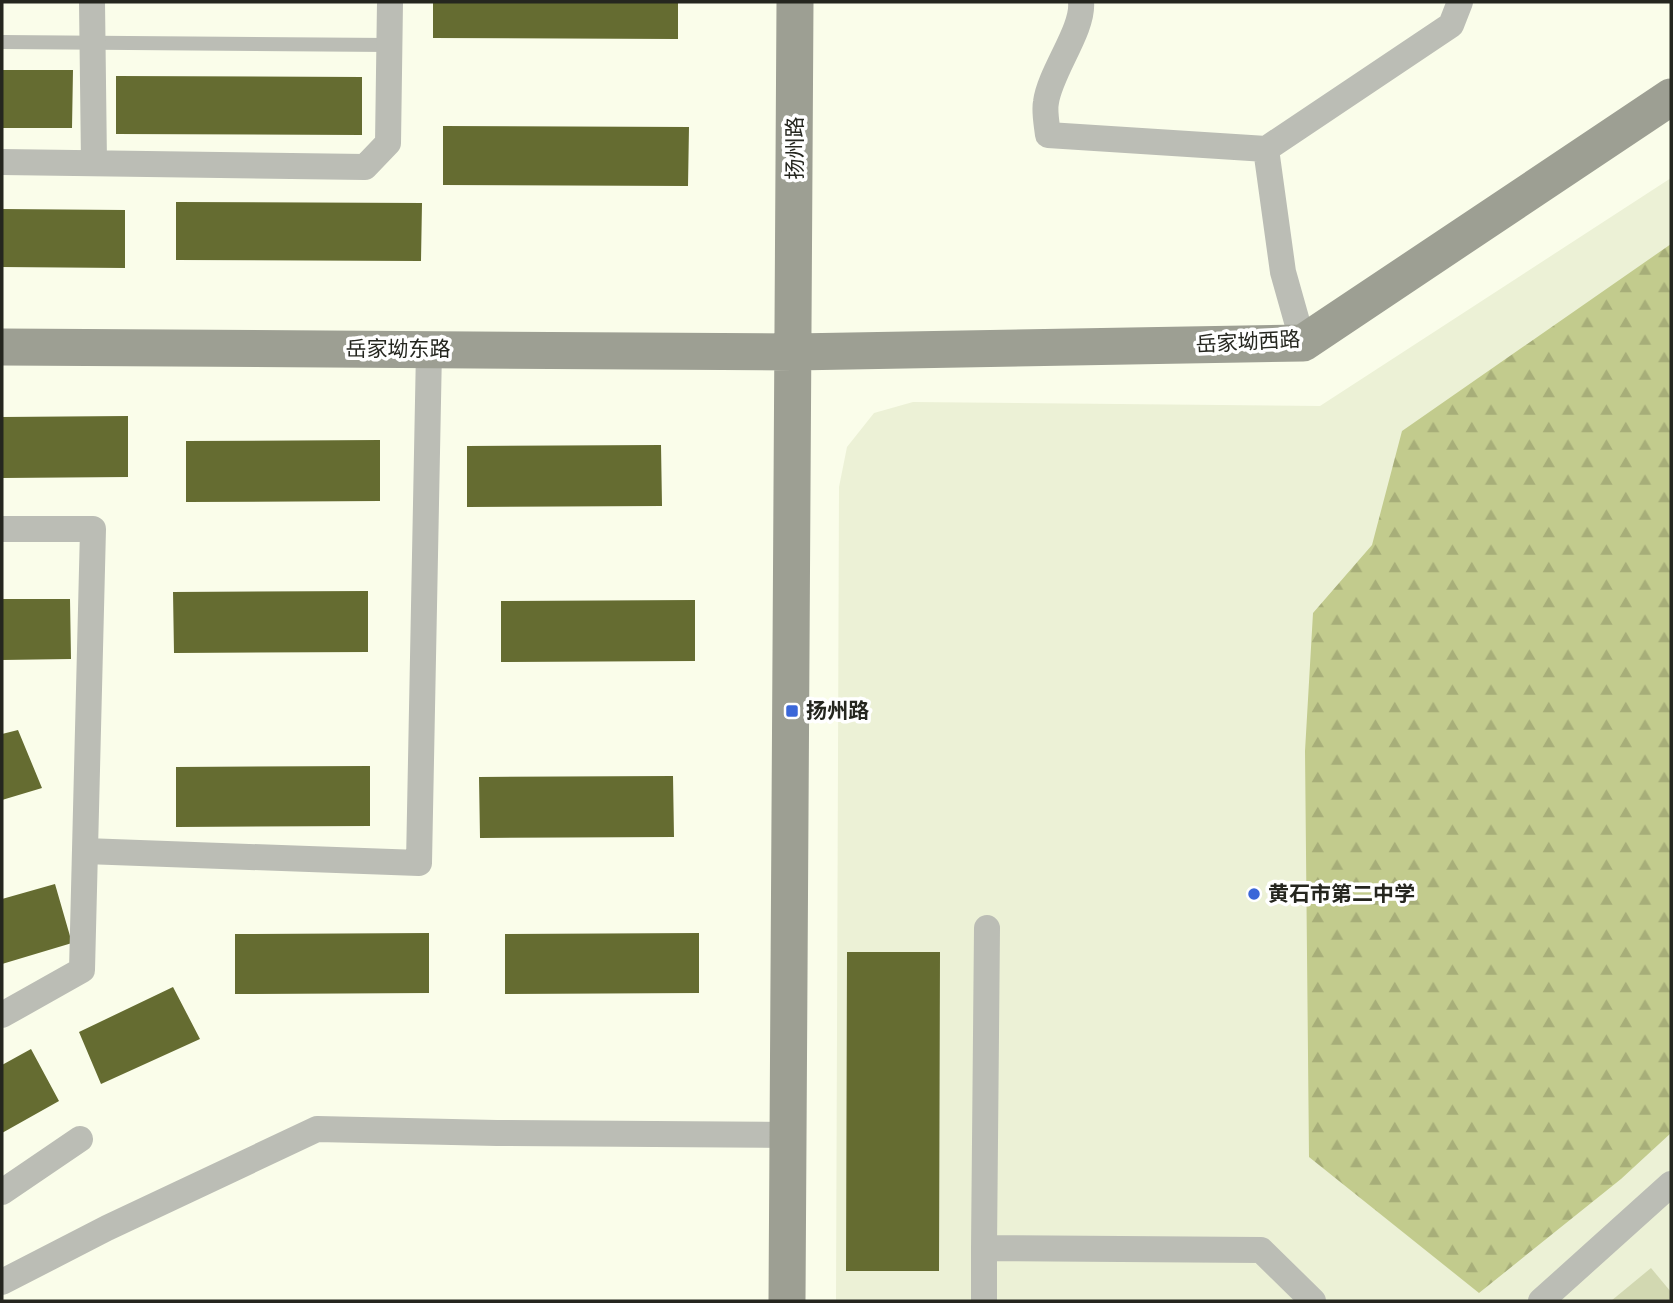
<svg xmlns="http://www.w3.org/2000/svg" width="1673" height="1303" font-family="'PT Sans','Noto Sans SC',sans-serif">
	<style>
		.built { fill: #ecf1d6 }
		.forest { fill: url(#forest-firs) }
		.green { fill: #d2d8b1 }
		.building { fill: #656c31 }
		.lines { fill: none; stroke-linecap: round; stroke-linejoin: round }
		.lane { stroke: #bbbdb5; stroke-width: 14 }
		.street { stroke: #bbbdb5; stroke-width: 26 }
		.secondary { stroke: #9d9f93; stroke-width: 37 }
		.poi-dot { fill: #3b67d8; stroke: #fff; stroke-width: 2.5 }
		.labels { text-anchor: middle; stroke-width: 7; stroke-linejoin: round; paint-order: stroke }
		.street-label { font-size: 21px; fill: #25261f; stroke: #fff }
		.poi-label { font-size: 21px; font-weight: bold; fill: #25261f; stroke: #fff; text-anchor: start }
	</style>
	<defs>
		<pattern id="forest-firs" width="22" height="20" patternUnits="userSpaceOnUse" patternTransform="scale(1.75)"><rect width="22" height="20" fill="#c2cb8d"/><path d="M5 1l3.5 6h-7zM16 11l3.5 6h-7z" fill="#a7ae79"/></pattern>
	</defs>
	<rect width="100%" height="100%" fill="#fafdea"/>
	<path class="built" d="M 1671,178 L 1671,1301 L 836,1301 L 839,487 L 847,447 L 874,413 L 913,402 L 1320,406 Z"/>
	<path class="forest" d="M 1671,244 L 1671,1133 L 1621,1179 L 1479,1293 L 1309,1157 L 1305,751 L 1313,613 L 1372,545 L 1402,431 Z"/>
	<path class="green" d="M 1651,1268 L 1671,1292 L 1671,1301 L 1611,1301 Z"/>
	<path class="building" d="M 433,2 L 678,2 L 678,39 L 433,38 Z
		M 2,70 L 73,70 L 72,128 L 2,128 Z
		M 116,76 L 362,77 L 362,135 L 116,134 Z
		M 443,126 L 689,127 L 688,186 L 443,185 Z
		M 176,202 L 422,203 L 421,261 L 176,260 Z
		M 2,209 L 125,210 L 125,268 L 2,267 Z
		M 128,416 L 128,477 L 2,478 L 2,417 Z
		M 380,440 L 380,501 L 186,502 L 186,441 Z
		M 661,445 L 662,506 L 467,507 L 467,446 Z
		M 368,591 L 368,652 L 174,653 L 173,592 Z
		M 2,599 L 70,599 L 71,659 L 2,660 Z
		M 695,600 L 695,661 L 501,662 L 501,601 Z
		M 18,730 L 42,788 L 2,800 L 2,734 Z
		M 370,766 L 370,826 L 176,827 L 176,767 Z
		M 673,776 L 674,837 L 480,838 L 479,777 Z
		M 55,884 L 72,943 L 2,964 L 2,899 Z
		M 429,933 L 429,993 L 235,994 L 235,934 Z
		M 699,933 L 699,993 L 505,994 L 505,934 Z
		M 847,952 L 940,952 L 939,1271 L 846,1271 Z
		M 173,987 L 200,1039 L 101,1084 L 79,1032 Z
		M 31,1049 L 59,1101 L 2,1133 L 2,1065 Z"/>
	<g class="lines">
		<path class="lane" d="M 2,42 L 389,45"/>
		<path class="street" d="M 92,2 L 94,163
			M 1081,2 C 1084,29 1050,72 1046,102 C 1044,112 1047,125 1048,135 L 1266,149 L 1451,25 L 1460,2
			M 1266,149 L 1283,272 L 1303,343
			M 2,162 L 365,167 L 388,143 L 390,2
			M 2,529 L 93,529 L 82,970 L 2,1015
			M 85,851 L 419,863 L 429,350
			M 2,1192 L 80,1139
			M 984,1248 L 987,928
			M 2,1282 L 107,1228 L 317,1129 L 497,1133 L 789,1135
			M 984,1301 L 984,1248 L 1261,1250 L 1313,1301
			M 1541,1301 L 1671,1184"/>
		<path class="secondary" d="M 2,347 L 794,352 L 1303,343 L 1671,97
			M 787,1301 L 795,2"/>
	</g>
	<g class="poi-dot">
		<rect x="785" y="704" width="14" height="14" rx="3.5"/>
		<circle cx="1254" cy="894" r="7"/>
	</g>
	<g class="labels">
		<g class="street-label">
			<text transform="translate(795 148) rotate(-90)" y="7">扬州路</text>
			<text transform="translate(1248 342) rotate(-3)" y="7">岳家坳西路</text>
			<text x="398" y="356">岳家坳东路</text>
		</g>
		<g class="poi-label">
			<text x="806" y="718">扬州路</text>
			<text x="1268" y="901">黄石市第二中学</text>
		</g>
	</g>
	<rect width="1673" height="1303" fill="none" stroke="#25261f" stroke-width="7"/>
</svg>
